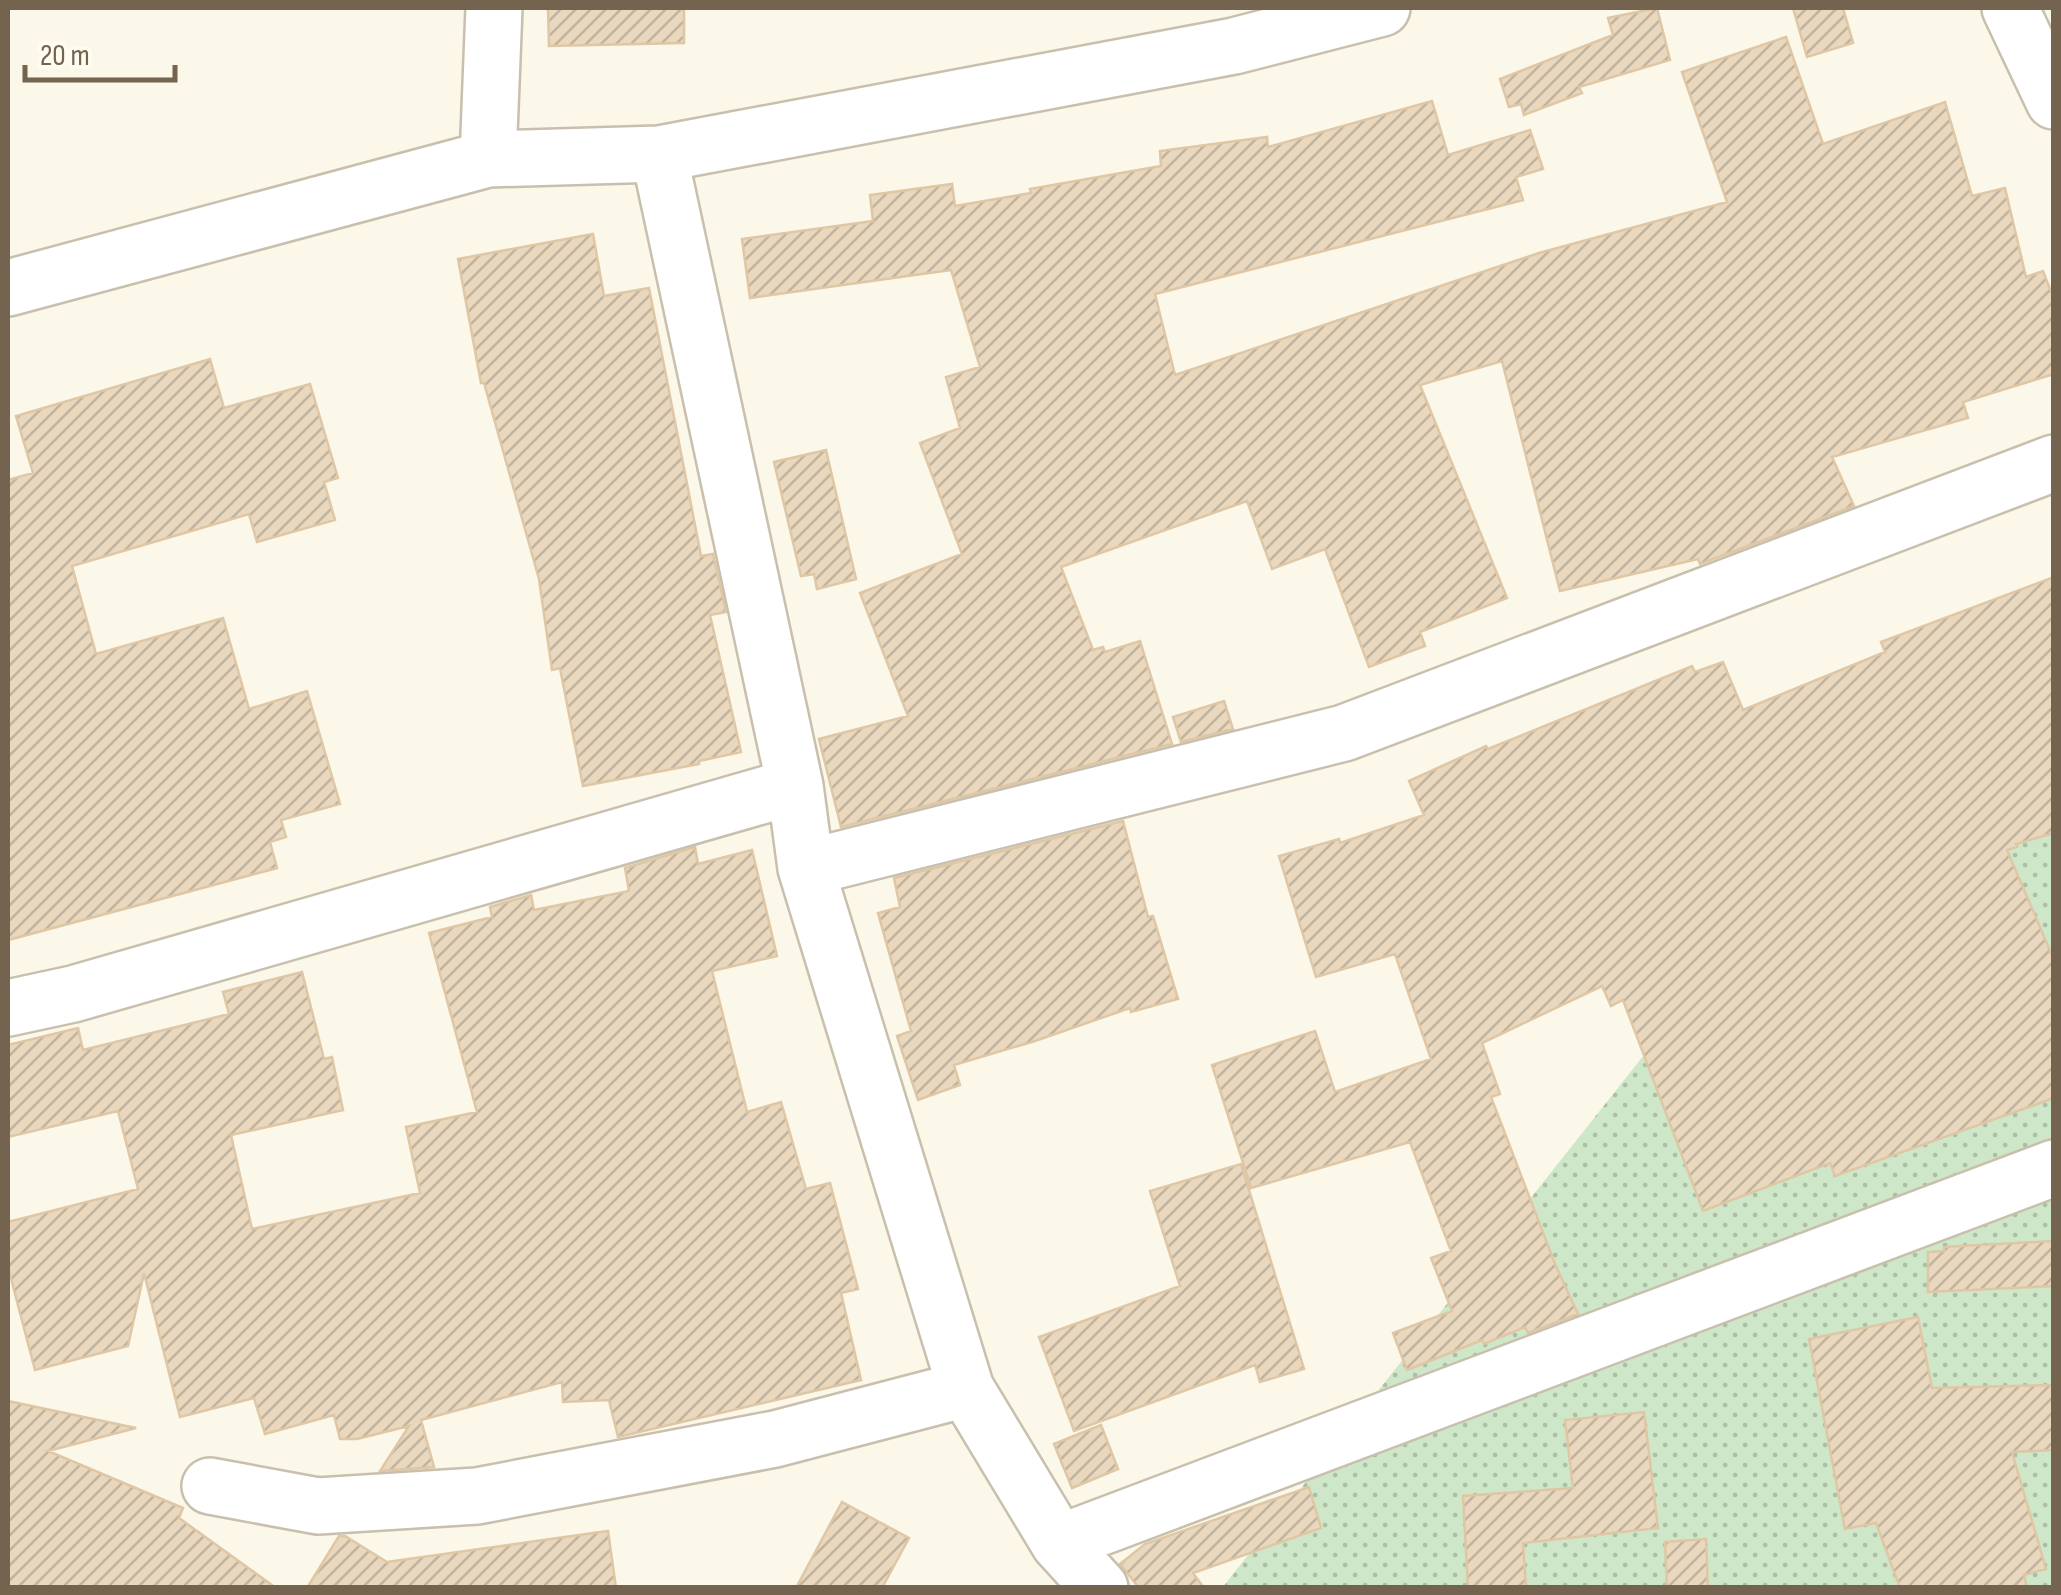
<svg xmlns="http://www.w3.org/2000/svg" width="2061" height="1595" font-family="'Sofia Sans Condensed',sans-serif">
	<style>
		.grass { fill: url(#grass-dots) }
		.building { fill: url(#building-hatch); stroke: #dfc7a5; stroke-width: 2.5 }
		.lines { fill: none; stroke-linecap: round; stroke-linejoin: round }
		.minor-casing { stroke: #c9bfad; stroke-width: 60 }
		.minor { stroke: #fff; stroke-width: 55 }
	</style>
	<defs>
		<pattern id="grass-dots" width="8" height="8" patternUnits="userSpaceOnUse" patternTransform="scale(2.5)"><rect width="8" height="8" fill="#cee7c8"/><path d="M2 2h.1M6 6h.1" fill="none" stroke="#acbfa5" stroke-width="1.8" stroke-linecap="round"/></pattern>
		<pattern id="building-hatch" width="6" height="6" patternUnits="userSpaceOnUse" patternTransform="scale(2.5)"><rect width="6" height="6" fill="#e9d8be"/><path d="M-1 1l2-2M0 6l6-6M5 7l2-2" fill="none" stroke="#c1b39d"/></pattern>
	</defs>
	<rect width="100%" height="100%" fill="#fbf7e9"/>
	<path class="grass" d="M 1929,695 L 2053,792 L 2053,1587 L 1222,1588 Z"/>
	<path class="building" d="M 548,8 L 684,8 L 684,43 L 549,46 Z
		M 1657,8 L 1670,60 L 1579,87 L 1582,93 L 1524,115 L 1521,104 L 1509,107 L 1500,79 L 1613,35 L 1608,18 Z
		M 1793,8 L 1843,8 L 1853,43 L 1807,57 Z
		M 1786,37 L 1823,144 L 1945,102 L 1972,196 L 2005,188 L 2026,277 L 2043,271 L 2054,299 L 2054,374 L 1963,402 L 1968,418 L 1832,457 L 1854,506 L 1700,564 L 1698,559 L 1560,591 L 1502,361 L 1420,385 L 1507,598 L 1420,632 L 1425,646 L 1369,667 L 1325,549 L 1272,569 L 1247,501 L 1061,567 L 1093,650 L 1103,647 L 1105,652 L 1140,641 L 1172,744 L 841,827 L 819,739 L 908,716 L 860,593 L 962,554 L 920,443 L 960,428 L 946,377 L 980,367 L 951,270 L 750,298 L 742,239 L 873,221 L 870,195 L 952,184 L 955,206 L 1031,193 L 1030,189 L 1161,166 L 1160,151 L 1267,137 L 1268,147 L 1432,101 L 1448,155 L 1530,130 L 1543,169 L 1516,177 L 1523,200 L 1155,294 L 1175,375 L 1539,253 L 1727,202 L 1682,72 Z
		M 593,234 L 604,296 L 649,288 L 701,556 L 713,554 L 726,612 L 710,615 L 741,752 L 699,761 L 699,764 L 583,786 L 560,668 L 552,670 L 539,579 L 484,383 L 481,383 L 458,259 Z
		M 210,359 L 224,408 L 310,384 L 338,478 L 324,482 L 335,520 L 257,542 L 249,514 L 72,566 L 96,654 L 223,618 L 249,709 L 307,691 L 340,804 L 281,820 L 286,837 L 270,842 L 277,868 L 8,940 L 8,480 L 33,473 L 16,416 Z
		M 826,450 L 856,579 L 817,589 L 814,574 L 801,576 L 774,462 Z
		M 2054,577 L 2054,833 L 2016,844 L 2017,847 L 2007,850 L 2054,960 L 2054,1098 L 1835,1176 L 1830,1163 L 1703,1211 L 1623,1000 L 1611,1006 L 1602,986 L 1482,1043 L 1500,1094 L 1491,1097 L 1555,1264 L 1578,1314 L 1528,1333 L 1525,1327 L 1484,1344 L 1482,1340 L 1407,1370 L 1393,1333 L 1452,1311 L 1431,1258 L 1451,1251 L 1410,1142 L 1251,1188 L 1212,1065 L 1315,1031 L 1335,1092 L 1431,1059 L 1395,954 L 1316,977 L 1279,856 L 1339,839 L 1340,843 L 1424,815 L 1409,781 L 1486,746 L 1488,749 L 1692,666 L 1695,672 L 1723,662 L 1743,710 L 1885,652 L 1881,642 Z
		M 1224,701 L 1233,729 L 1181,742 L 1173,717 Z
		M 1123,821 L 1148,917 L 1153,916 L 1178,999 L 1131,1012 L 1130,1008 L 1035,1041 L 954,1065 L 960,1085 L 918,1100 L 897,1036 L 911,1031 L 878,913 L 900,907 L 894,878 Z
		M 695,847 L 698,864 L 752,850 L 777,956 L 712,971 L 747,1112 L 781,1102 L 806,1189 L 830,1183 L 858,1289 L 841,1293 L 861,1380 L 618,1437 L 609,1400 L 563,1402 L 562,1382 L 421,1420 L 434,1467 L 380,1471 L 409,1426 L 357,1439 L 340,1439 L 334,1415 L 265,1434 L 254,1398 L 180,1417 L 144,1273 L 128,1346 L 35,1370 L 8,1267 L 8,1222 L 138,1189 L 118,1111 L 8,1137 L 8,1045 L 78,1028 L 83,1050 L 229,1014 L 223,992 L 302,972 L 324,1059 L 332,1057 L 343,1110 L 231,1135 L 252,1229 L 420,1193 L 406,1127 L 477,1112 L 429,933 L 492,917 L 490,907 L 531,895 L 534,910 L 629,891 L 625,868 Z
		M 1241,1164 L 1304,1369 L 1260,1382 L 1255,1365 L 1074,1431 L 1039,1337 L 1180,1286 L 1150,1191 Z
		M 2054,1241 L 2054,1286 L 1928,1292 L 1928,1252 L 1944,1251 L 1944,1247 Z
		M 1918,1317 L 1932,1388 L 2054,1385 L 2054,1450 L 2012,1452 L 2046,1569 L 2024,1575 L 2027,1588 L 1900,1588 L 1876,1523 L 1845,1529 L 1809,1339 Z
		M 8,1401 L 136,1428 L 48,1451 L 183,1508 L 179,1518 L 276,1588 L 8,1588 Z
		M 1644,1412 L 1658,1528 L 1523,1543 L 1526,1588 L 1468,1588 L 1463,1496 L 1573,1488 L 1565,1420 Z
		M 1101,1425 L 1118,1469 L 1072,1488 L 1054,1444 Z
		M 1309,1487 L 1321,1528 L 1193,1573 L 1204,1588 L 1139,1588 L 1120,1564 L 1145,1544 Z
		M 842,1502 L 909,1538 L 882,1588 L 796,1588 Z
		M 608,1531 L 616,1588 L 307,1588 L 339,1536 L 345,1536 L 387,1562 Z
		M 1706,1539 L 1708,1588 L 1667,1588 L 1665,1542 Z"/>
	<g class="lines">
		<defs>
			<path id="minor" d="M 2010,8 L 2054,101
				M 659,154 L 795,786 L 806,868 L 966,1389 L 1059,1543 L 1100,1588
				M 488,159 L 494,8
				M 8,288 L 488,159 L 659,154 L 1234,46 L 1382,8
				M 806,868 L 1344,733 L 2054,463
				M 8,1008 L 73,994 L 795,786
				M 210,1486 L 318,1506 L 477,1496 L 775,1439 L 966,1389
				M 1059,1543 L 2054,1168"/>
		</defs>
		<use href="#minor" class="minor-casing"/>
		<use href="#minor" class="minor"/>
	</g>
	<rect width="2061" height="1595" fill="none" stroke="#73634f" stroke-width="20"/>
	<path d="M25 65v15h150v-15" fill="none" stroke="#73634f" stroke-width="5"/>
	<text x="40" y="65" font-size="30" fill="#73634f" stroke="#fefbef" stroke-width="8" paint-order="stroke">20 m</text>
</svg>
